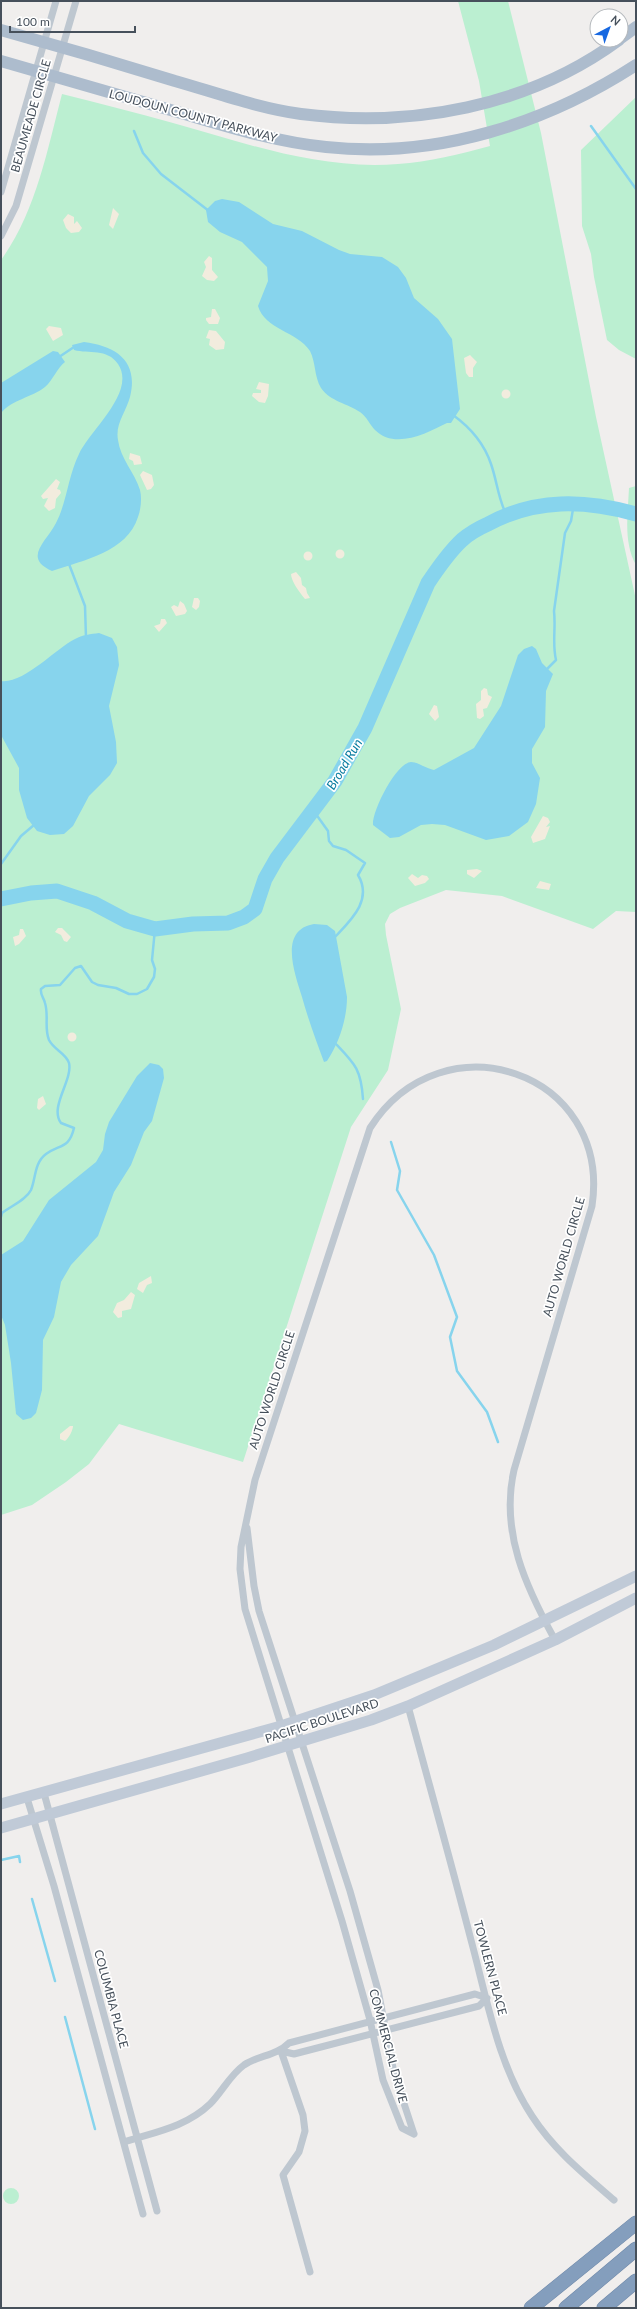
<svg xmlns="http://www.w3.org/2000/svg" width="637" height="2309" font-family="Lato,sans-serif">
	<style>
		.green { fill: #bbefd1 }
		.sand { fill: #f2ecde }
		.water { fill: #87d4ed }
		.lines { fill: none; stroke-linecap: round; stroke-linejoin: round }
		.stream { stroke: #87d4ed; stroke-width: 2.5 }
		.river { stroke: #87d4ed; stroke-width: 15 }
		.motorway-casing { stroke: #7089a9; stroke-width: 15 }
		.minor { stroke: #bec7d0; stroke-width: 7 }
		.secondary { stroke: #c0cad7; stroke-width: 11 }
		.primary { stroke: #adbccd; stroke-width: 12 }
		.motorway { stroke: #849ebd; stroke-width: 14 }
		.labels { text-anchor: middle; stroke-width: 3.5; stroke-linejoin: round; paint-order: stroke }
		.street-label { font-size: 12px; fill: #46505b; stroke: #fff }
		.water-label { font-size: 13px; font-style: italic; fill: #0a7da1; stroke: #fff }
	</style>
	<rect width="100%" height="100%" fill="#f0eeed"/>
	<path class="green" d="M 458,1 L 508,1 L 541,133 L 596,417 L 636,600 L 636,912 L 616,911 L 593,929 L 502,896 L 446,890 L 400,908 L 390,914 L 385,924 L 386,935 L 401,1009 L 388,1070 L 351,1127 L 243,1462 L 119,1424 L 89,1464 L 66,1482 L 32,1505 L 1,1515 L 1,260 C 36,212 47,151 62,94 C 99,103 137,113 173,123 C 249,144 318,170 398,164 C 429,162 460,154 490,146 L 479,81 Z
		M 636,97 L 636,359 L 619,350 L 607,340 L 594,277 L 591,254 L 582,226 L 581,150 Z
		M 636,486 L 636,565 C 623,542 628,513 629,488 Z
		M3 2196a8 8 0 1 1 16 0a8 8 0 1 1-16 0Z"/>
	<path class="sand" d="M 113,208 L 119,214 L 113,229 L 109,225 Z
		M 68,214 L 74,217 L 74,224 L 77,221 L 82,228 L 79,232 L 71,233 L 66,228 L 63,220 Z
		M 209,256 L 212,258 L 212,270 L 218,277 L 214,281 L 207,280 L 202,276 L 206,267 L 204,262 Z
		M 212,309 L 215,309 L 220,318 L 218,324 L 209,324 L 206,320 L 206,318 L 211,317 Z
		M 49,326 L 61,328 L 63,335 L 53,341 L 46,329 Z
		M 209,330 L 216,331 L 225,342 L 224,349 L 216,350 L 209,345 L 210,339 L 206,338 Z
		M 470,355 L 477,362 L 473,368 L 473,377 L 469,377 L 466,373 L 464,358 Z
		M 259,382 L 269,384 L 268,396 L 265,403 L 259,402 L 252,396 L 253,393 L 261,393 L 261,390 L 256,389 Z
		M501.5 394a4.5 4.5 0 1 1 9 0a4.5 4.5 0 1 1-9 0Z
		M 130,453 L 140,456 L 142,464 L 134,465 L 133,461 L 129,459 Z
		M 143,471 L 152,475 L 154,485 L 151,489 L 147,490 L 140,475 Z
		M 56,479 L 60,482 L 57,489 L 60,490 L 61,493 L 56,499 L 55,508 L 49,511 L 44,506 L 48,498 L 43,499 L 41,496 Z
		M335.5 554a4.5 4.5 0 1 1 9 0a4.5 4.5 0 1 1-9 0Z
		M303.5 556a4.5 4.5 0 1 1 9 0a4.5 4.5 0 1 1-9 0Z
		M 296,572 L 301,578 L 302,585 L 306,588 L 307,593 L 310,598 L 305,599 C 300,593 291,581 291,574 Z
		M 194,598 L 198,598 L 200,601 L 199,607 L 196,610 L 192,607 Z
		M 180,601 L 184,604 L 187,611 L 185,614 L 176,616 L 171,607 L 174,605 L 178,607 Z
		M 161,619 L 165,619 L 167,623 L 159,632 L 154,626 L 160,624 Z
		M 484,688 L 487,689 L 488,695 L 492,697 L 487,708 L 483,709 L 484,716 L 480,719 L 477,718 L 476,704 L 481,700 L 481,691 Z
		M 434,705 L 437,706 L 439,717 L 435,721 L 429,714 Z
		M 543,816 L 548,818 L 550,822 L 546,827 L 550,826 L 545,839 L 533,843 L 531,837 Z
		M 477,869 L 482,871 L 474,878 L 467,874 L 467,870 Z
		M 412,874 L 418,878 L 422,875 L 427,876 L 429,879 L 425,883 L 415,886 L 408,878 Z
		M 540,881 L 551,884 L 549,890 L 536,888 Z
		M 58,928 L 62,928 L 71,937 L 67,942 L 64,941 L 61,935 L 55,932 Z
		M 20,929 L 23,929 L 26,936 L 19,944 L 15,946 L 13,937 L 19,935 Z
		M67.5 1037a4.5 4.5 0 1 1 9 0a4.5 4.5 0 1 1-9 0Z
		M 43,1096 L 46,1104 L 39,1110 L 37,1108 L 38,1099 Z
		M 151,1276 L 152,1283 L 147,1285 L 143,1293 L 137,1289 L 139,1283 Z
		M 131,1292 L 135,1295 L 131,1309 L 122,1311 L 122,1317 L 118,1318 L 113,1312 L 117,1303 L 124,1300 Z
		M 70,1426 L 73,1426 C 73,1430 69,1438 65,1441 L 60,1439 L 60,1434 Z"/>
	<path class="water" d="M 222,199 L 239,202 L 273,224 L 302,231 L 339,250 L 350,254 L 382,257 L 398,267 L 406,278 L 414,298 L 438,319 L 452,339 L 460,409 L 451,423 L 447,423 C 427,433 395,450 375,430 C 370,425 367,417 360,412 C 347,403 331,402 321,388 C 314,376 316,363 310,351 C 297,331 265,330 258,306 L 268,281 L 267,267 L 242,242 L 220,232 L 208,222 L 206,210 L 215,201 Z
		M 84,342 C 116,346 139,361 130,397 C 126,412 115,424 118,440 C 120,458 135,473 140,490 C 142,498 141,509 138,517 C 127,552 84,560 52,571 C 22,558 47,541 56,523 C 67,502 68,476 79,454 C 89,431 137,392 118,364 C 107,348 89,354 74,350 L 72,345 Z
		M 53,351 L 58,352 L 65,362 C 57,368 53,380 45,387 C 31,398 13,399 1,413 L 1,383 Z
		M 99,633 L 112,638 L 117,647 L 119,665 L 109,706 L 116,742 L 117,763 L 110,775 L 89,796 L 73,826 L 64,834 L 50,835 L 37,831 L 27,818 L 19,790 L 19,768 L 1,735 L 1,681 C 24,684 55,649 75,639 C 82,635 91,634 99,633 Z
		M 532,646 L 536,649 L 542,663 L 553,674 L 546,691 L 545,727 L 532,749 L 532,763 L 540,778 L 536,804 L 528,822 L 509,836 L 486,840 L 445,825 L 432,824 L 421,825 L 399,837 L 390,838 L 373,825 C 372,811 396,763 411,762 C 418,762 427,769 434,770 L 474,748 L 501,706 L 518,655 L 524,649 Z
		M 314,924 L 327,925 L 335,931 L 347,997 C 347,1019 339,1043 327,1061 L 324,1062 C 316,1040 308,1019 302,997 C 295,974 278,930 314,924 Z
		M 150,1063 L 159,1065 L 163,1069 L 164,1078 L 152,1121 L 144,1132 L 131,1165 L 114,1192 L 98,1236 L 71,1265 L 61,1282 L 54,1317 L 43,1340 L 42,1390 L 36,1413 L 31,1418 L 23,1420 L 16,1414 L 11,1363 L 5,1325 L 1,1315 L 1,1255 L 23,1241 L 49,1200 L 96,1162 L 103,1150 L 105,1134 L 109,1122 L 137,1076 Z"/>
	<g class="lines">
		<path class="stream" d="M 591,126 L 636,189
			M 134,131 L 143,153 L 161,174 L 209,211
			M 59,357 L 74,347
			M 453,415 C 471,428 484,443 491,464 C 497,481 498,498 506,514
			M 69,564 L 85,606 L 86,638
			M 547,669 L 556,660 C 552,643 556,628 554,611 L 565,533 L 571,521 L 574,503
			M 313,810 L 328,831 L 329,841 L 333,846 L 346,850 L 365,863 L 358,875 C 373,900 351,920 335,937
			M 1,864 L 21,836 L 34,825
			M 1,896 L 2,899
			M 335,1043 C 355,1064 361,1069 363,1099
			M 391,1142 L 400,1171 L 397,1190 L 434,1255 L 457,1317 L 450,1337 L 457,1371 L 487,1412 L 498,1442
			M 1,1217 L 2,1213 C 11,1206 26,1200 31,1190 C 36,1178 34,1163 46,1154 C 60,1144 69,1149 74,1128 L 61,1123 C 49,1107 73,1080 69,1063 C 66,1053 54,1050 49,1040 C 44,1028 49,1016 45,1003 C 44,998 40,995 41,989 L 45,986 L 60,985 L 75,968 L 81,966 L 92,982 L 98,985 L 116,988 L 129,994 L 137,994 L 147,989 L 154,977 L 155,969 L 152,960 L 155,929
			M 1,1860 L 19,1856 L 20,1862
			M 32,1899 L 55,1981
			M 65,2017 L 95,2129"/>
		<path class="river" d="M 1,899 L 31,893 L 57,891 L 93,903 L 127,921 L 155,929 L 193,924 L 228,923 L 244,917 L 255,909 L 265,879 L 277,858 L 335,781 L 365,728 L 428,583 C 438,568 449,552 462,540 C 470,533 479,528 488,524 C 536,498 585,500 636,514"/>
		<defs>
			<path id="motorway" d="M 531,2308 L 636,2223
				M 566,2308 L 636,2249
				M 604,2308 L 636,2281"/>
		</defs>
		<use href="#motorway" class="motorway-casing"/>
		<path class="minor" d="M 1,192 L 56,1
			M 1,236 L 16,206 L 76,1
			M 247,1528 L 254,1586 L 259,1611 L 350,1891 L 378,1990 L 394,2073 L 414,2134
			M 408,1706 C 429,1784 451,1862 471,1940 C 487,1999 498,2065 532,2116 C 554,2150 584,2174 614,2200
			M 44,1793 L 157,2211
			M 27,1798 L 54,1886 L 143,2214
			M 281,2051 L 303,2115 L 305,2131 L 299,2152 L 283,2175 L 310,2272
			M 414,2134 L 402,2128 L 383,2080 L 370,2020 L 342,1921 L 245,1609 L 240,1569 L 241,1547 L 255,1480 L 370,1128 C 443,1014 612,1072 592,1206 L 514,1470 C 500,1532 526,1587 555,1640
			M 124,2142 C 155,2132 186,2127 210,2104 C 222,2092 230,2075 244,2065 C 259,2055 276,2056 289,2043 L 475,1994 L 487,1998 L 479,2006 L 294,2054 L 281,2051"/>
		<path class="secondary" d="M 1,1804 L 281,1726 L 374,1695 L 494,1645 L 636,1576
			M 1,1828 L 247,1758 L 371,1720 L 408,1706 L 555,1640 L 636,1598"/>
		<path class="primary" d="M 1,30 C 59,46 117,63 175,81 C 217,93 258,108 301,114 C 411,128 528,107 619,40
			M 621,38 L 636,27
			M 1,61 C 61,78 121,96 181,113 C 229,127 276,142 326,147 C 436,159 545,124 636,65"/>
		<use href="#motorway" class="motorway"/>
	</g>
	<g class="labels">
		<g class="street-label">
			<text transform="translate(31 116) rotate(-74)" y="4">BEAUMEADE CIRCLE</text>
			<text transform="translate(193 116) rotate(15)" y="4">LOUDOUN COUNTY PARKWAY</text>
			<text transform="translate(564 1257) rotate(-74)" y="4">AUTO WORLD CIRCLE</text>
			<text transform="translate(272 1390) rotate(-72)" y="4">AUTO WORLD CIRCLE</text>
			<text transform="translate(322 1721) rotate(-18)" y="4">PACIFIC BOULEVARD</text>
			<text transform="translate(490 1968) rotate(75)" y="4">TOWLERN PLACE</text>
			<text transform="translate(111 1999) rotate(75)" y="4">COLUMBIA PLACE</text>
			<text transform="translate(388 2046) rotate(75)" y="4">COMMERCIAL DRIVE</text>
		</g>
		<g class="water-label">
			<text transform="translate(344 764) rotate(-59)" y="5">Broad Run</text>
		</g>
	</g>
	<rect width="637" height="2309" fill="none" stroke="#46505b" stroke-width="4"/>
	<g transform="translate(609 28) rotate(41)"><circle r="19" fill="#ffffff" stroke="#b5b9bd"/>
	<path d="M0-3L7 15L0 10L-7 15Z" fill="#1768e1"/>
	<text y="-6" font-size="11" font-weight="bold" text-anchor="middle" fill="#46505b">N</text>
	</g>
	<path d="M10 26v6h125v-6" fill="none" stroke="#46505b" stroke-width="2"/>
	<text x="16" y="26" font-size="12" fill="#46505b" stroke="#ffffff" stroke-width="3" paint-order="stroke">100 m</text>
</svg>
